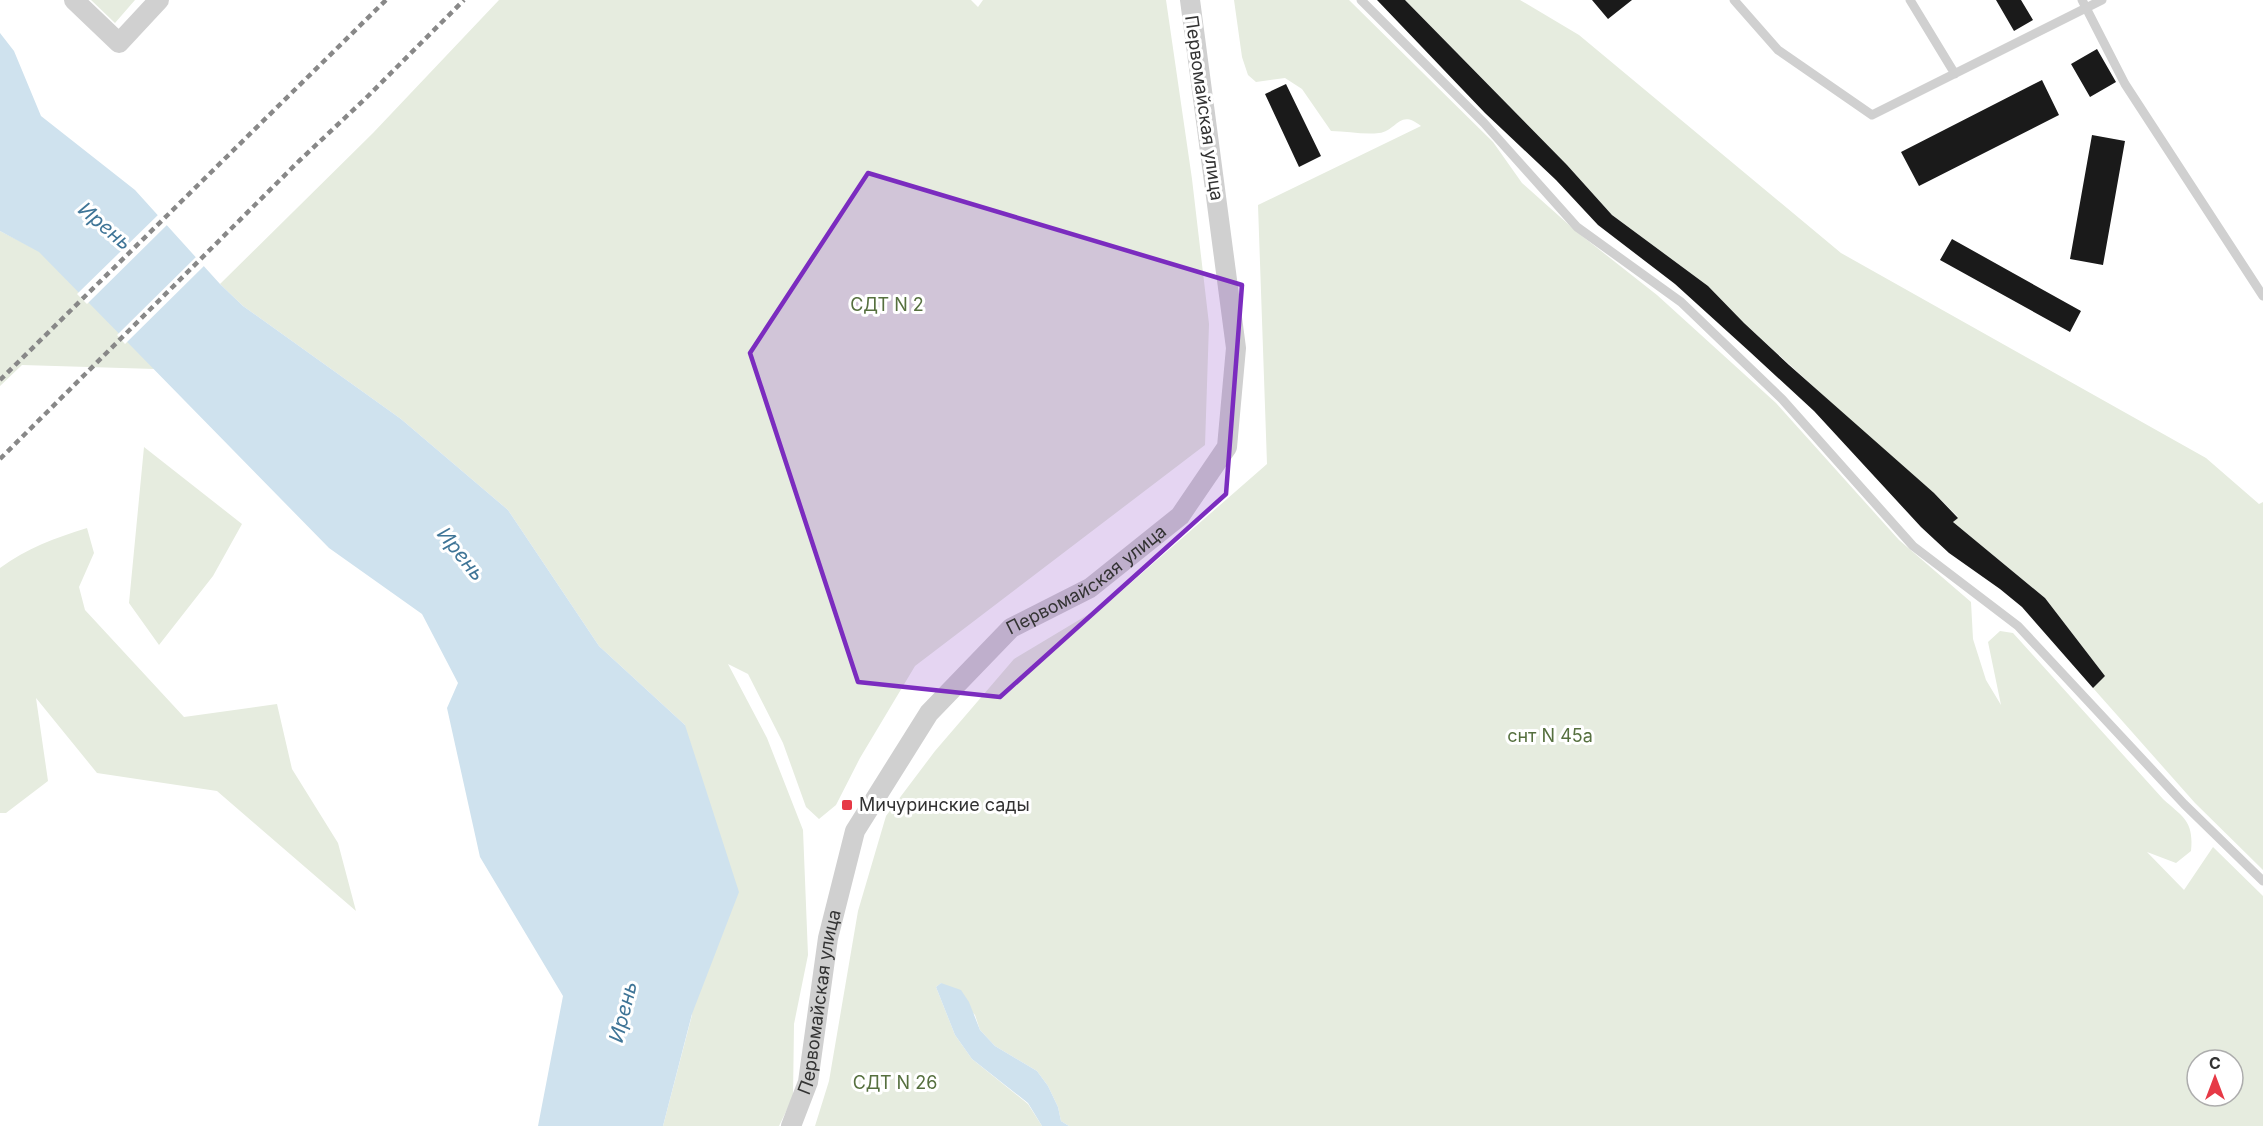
<svg xmlns="http://www.w3.org/2000/svg" width="2263" height="1126" font-family="Inter,sans-serif">
	<style>
		.green { fill: #e6ecdf; fill-rule: evenodd }
		.water { fill: #cfe2ee }
		.pier { fill: #fff }
		.building { fill: #1a1a1a }
		.lines { fill: none; stroke-linecap: round; stroke-linejoin: round }
		.lane { stroke: #d0d0d0; stroke-width: 9 }
		.street { stroke: #d0d0d0; stroke-width: 20 }
		.rail { stroke: #888; stroke-width: 4.5; stroke-dasharray: 6 4.5; stroke-linecap: butt }
		.marked { fill: #7b2cbf; fill-opacity: 0.2; stroke: #7b2cbf; stroke-width: 4.5; stroke-linejoin: round }
		.poi-dot { fill: #e63946; stroke: #fff; stroke-width: 2 }
		.labels { text-anchor: middle; stroke-width: 6; stroke-linejoin: round; paint-order: stroke }
		.street-label { font-size: 18px; fill: #333; stroke: #fff }
		.park-label { font-size: 18px; fill: #56703f; stroke: #fff }
		.poi-label { font-size: 18px; fill: #333; stroke: #fff; text-anchor: start }
		.water-label { font-size: 20px; font-style: italic; fill: #3f7597; stroke: #fff }
	</style>
	<rect width="100%" height="100%" fill="#fff"/>
	<path class="green" d="M 91,0 L 135,0 L 115,23 Z
		M 499,0 L 971,0 L 978,7 L 983,0 L 1166,0 L 1192,179 L 1209,324 L 1205,445 L 915,666 L 860,758 L 836,805 L 819,819 L 806,807 L 783,743 L 748,674 L 728,664 L 767,738 L 803,830 L 808,955 L 794,1024 L 793,1097 L 779,1126 L 663,1126 L 692,1015 L 685,725 L 599,646 L 508,510 L 401,419 L 243,306 L 220,284 L 373,133 Z
		M 1234,0 L 1349,0 L 1493,142 L 1522,183 L 1577,232 L 1657,295 L 1776,403 L 1899,540 L 1971,602 L 1973,639 L 1986,680 L 2001,705 L 1988,642 L 2000,631 L 2013,633 L 2163,799 C 2183,817 2194,821 2191,851 L 2176,863 L 2147,852 L 2184,890 L 2213,847 L 2263,896 L 2263,1126 L 1069,1126 L 1061,1121 L 1058,1107 L 1048,1086 L 1037,1071 L 995,1046 L 980,1030 L 975,1015 L 941,983 L 936,987 L 955,1035 L 972,1059 L 1028,1104 L 1042,1126 L 815,1126 L 829,1081 L 858,911 L 886,816 L 935,751 L 1014,659 L 1109,602 L 1267,464 L 1258,205 L 1421,126 C 1399,108 1397,131 1379,133 C 1364,135 1347,131 1331,131 L 1302,89 L 1285,78 L 1256,82 L 1248,75 L 1242,57 ZM 2197,1060 L 2233,1060 L 2233,1096 L 2197,1096 Z
		M 1405,0 L 1520,0 L 1579,35 L 1841,253 L 2206,458 L 2259,504 L 2263,502 L 2263,870 L 2195,803 L 2093,688 L 2105,676 L 2045,598 L 1953,522 L 1958,517 L 1934,493 L 1874,442 L 1744,323 L 1708,286 L 1612,215 L 1567,165 Z
		M 0,231 L 39,251 L 155,369 L 22,365 L 0,386 Z
		M 144,447 L 242,524 L 213,576 L 159,645 L 129,603 Z
		M 87,528 L 94,553 L 79,587 L 85,610 L 184,717 L 277,704 L 292,769 L 338,843 L 356,911 L 217,791 L 97,773 L 36,698 L 48,781 L 6,813 L 0,813 L 0,568 C 27,548 55,538 87,528 Z"/>
	<path class="water" d="M 0,33 L 14,51 L 41,116 L 135,190 L 220,284 L 243,306 L 401,419 L 508,510 L 599,646 L 685,725 L 739,892 L 692,1014 L 663,1126 L 538,1126 L 563,996 L 480,857 L 447,708 L 458,683 L 422,614 L 329,548 L 39,252 L 0,231 Z
		M 941,983 L 961,990 L 969,1002 L 980,1030 L 995,1046 L 1037,1071 L 1048,1086 L 1058,1107 L 1061,1121 L 1069,1126 L 1042,1126 L 1028,1103 L 972,1059 L 955,1035 L 936,987 Z"/>
	<path class="pier" d="M 160,213 L 169,223 L 87,304 L 77,294 Z
		M 198,255 L 206,264 L 125,344 L 117,335 Z"/>
	<path class="building" d="M 1377,0 L 1405,0 L 1567,165 L 1612,215 L 1708,286 L 1744,323 L 1789,365 L 1934,493 L 1958,518 L 1953,522 L 2045,598 L 2105,676 L 2093,688 L 2022,607 L 2000,589 L 1949,553 L 1921,527 L 1814,411 L 1750,352 L 1675,284 L 1598,225 L 1556,180 L 1485,113 Z
		M 1592,0 L 1632,0 L 1608,19 Z
		M 1996,0 L 2021,0 L 2033,20 L 2014,31 Z
		M 2097,49 L 2116,82 L 2090,97 L 2071,64 Z
		M 2042,80 L 2059,115 L 1919,186 L 1901,152 Z
		M 1286,84 L 1321,156 L 1299,167 L 1265,94 Z
		M 2092,135 L 2125,141 L 2103,265 L 2070,259 Z
		M 1952,239 L 2081,311 L 2070,332 L 1940,260 Z"/>
	<g class="lines">
		<path class="lane" d="M 1361,0 L 1484,123 L 1577,227 L 1681,302 L 1782,399 L 1913,546 L 2018,626 L 2184,804 L 2263,881
			M 1734,0 L 1778,50 L 1872,115 L 2102,0
			M 1910,0 L 1955,74
			M 2082,0 L 2125,84 L 2263,296"/>
		<g class="street">
			<path d="M 74,0 L 119,43 L 159,0"/>
			<path id="s1" d="M 791,1126 L 808,1082 L 828,938 L 855,831 L 929,713 L 1011,628 L 1090,588 L 1180,516 L 1227,447 L 1236,348 L 1190,0"/>
		</g>
		<path class="rail" d="M 0,380 L 386,0
			M 0,459 L 299,161 L 366,98 L 464,0"/>
	</g>
	<path class="marked" d="M 868,173 L 1242,285 L 1226,494 L 1000,697 L 858,682 L 750,353 Z"/>
	<rect class="poi-dot" x="841" y="799" width="12" height="12" rx="3"/>
	<g class="labels">
		<g class="street-label">
			<text transform="translate(1204 108) rotate(82)" y="6">Первомайская улица</text>
			<text dy="6" stroke="none"><textPath href="#s1" startOffset="650">Первомайская улица</textPath></text>
			<text dy="6" stroke="none"><textPath href="#s1" startOffset="128">Первомайская улица</textPath></text>
		</g>
		<g class="park-label">
			<text x="887" y="311">СДТ N 2</text>
			<text x="1550" y="742">снт N 45а</text>
			<text x="895" y="1089">СДТ N 26</text>
		</g>
		<g class="poi-label">
			<text x="859" y="811">Мичуринские сады</text>
		</g>
		<g class="water-label">
			<text transform="translate(105 226) rotate(40)" y="7">Ирень</text>
			<text transform="translate(461 554) rotate(51)" y="7">Ирень</text>
			<text transform="translate(623 1012) rotate(-76)" y="7">Ирень</text>
		</g>
	</g>
	<g transform="translate(2215 1078)"><circle r="28" fill="#ffffff" stroke="#adadad" stroke-width="1.5"/>
	<path d="M0-4.5L10 22L0 15L-10 22Z" fill="#e63946"/>
	<text y="-9" font-size="16" font-weight="bold" text-anchor="middle" fill="#333333">С</text>
	</g>
</svg>
